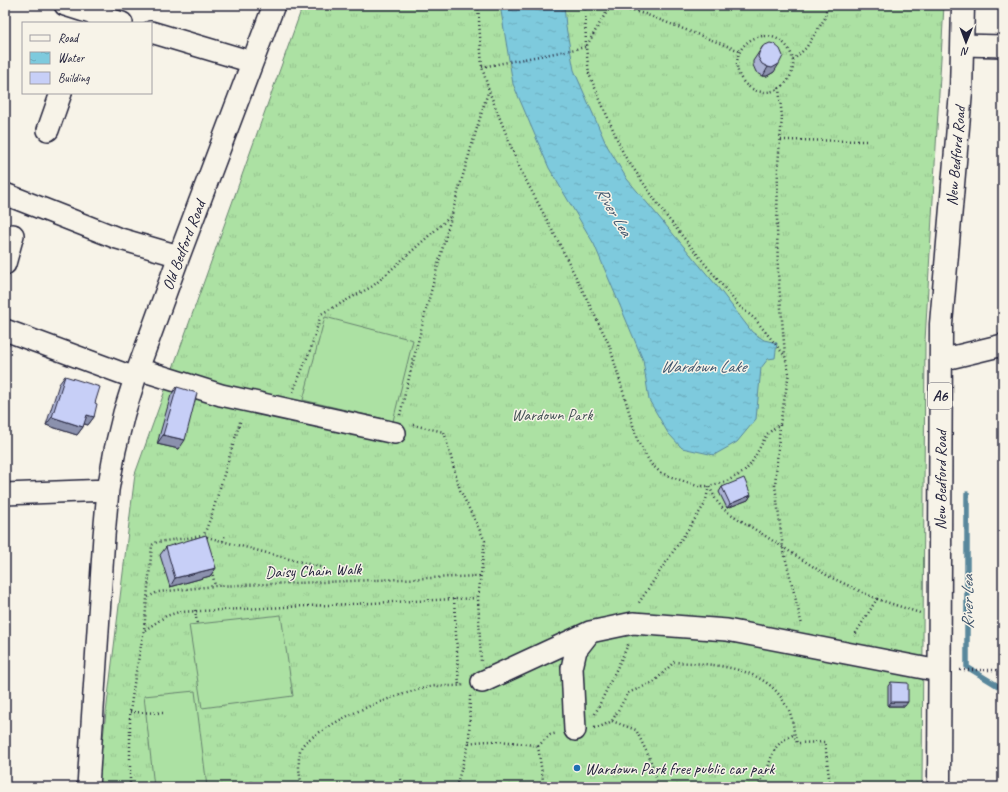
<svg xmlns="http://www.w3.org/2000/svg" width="1008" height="792" font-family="Caveat,sans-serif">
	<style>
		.grass { fill: url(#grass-tufts); stroke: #67826f }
		.pitch { fill: #ace1a3; stroke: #67826f }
		.water { fill: url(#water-ripples); stroke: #59879c }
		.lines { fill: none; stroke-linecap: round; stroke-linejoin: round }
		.stream { stroke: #59879c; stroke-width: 5.5 }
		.minor-casing { stroke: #22223b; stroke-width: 24 }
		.highway-casing { stroke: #22223b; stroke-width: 25 }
		.path { stroke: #22223b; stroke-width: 2.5; stroke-dasharray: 1 3; stroke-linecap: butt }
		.minor { stroke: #f7f3e8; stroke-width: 21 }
		.highway { stroke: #f7f3e8; stroke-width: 22 }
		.wall { fill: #abb2d4; stroke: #22223b }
		.shaded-wall { fill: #8b91ad; stroke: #22223b }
		.building { fill: #c7cff7; stroke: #22223b }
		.poi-dot { fill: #1f6fb2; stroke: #f7f3e8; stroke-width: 1.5 }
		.labels { text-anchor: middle; stroke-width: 3; stroke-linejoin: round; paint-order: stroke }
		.shield { fill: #f7f3e8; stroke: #62616f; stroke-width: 1 }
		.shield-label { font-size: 15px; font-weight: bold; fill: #22223b }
		.street-label { font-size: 16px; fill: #22223b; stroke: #f7f3e8 }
		.park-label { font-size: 16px; fill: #445255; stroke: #f7f3e8 }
		.poi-label { font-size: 16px; fill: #22223b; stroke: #f7f3e8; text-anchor: start }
		.water-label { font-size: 17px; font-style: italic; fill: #3e546c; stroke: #f7f3e8 }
	</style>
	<defs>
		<pattern id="grass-tufts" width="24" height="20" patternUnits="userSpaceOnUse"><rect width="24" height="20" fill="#ace1a3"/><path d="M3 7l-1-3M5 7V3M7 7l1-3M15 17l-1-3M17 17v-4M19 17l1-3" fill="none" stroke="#94c18d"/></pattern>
		<pattern id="water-ripples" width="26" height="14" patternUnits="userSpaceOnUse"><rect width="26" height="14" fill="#7ecadd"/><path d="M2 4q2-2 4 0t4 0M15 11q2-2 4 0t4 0" fill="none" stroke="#6dadbf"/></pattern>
	</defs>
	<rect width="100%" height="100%" fill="#f7f3e8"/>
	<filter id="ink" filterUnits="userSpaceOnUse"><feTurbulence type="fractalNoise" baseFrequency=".025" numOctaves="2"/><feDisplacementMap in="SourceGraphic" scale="8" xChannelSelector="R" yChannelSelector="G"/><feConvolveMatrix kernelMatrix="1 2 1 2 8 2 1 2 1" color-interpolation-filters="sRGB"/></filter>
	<g filter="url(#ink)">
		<path class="grass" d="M 303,5 L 944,5 L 925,341 L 922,787 L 97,787 L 135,474 Z"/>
		<path class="pitch" d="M 325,317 L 413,340 L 393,421 L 303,400 Z
			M 281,615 L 293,696 L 202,708 L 189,625 Z
			M 195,691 L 207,787 L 154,787 L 144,696 Z"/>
		<path class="water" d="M 500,5 L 564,5 L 566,27 L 574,70 L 606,144 L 627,179 L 716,285 L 752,332 L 764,340 L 777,343 L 775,358 L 768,359 L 761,368 L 756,419 L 737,442 L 714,455 L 682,448 L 668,433 L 649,400 L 643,360 L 594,244 L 549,168 L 513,84 Z"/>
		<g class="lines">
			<path class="stream" d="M 967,494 L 967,667 L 1003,689"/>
			<defs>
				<path id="minor" d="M 65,5 L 122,23
					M 151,32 L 252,62
					M 963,45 L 1003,46
					M 48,130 L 61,93
					M 5,194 L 117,238 L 179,256
					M 5,264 L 13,235
					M 5,330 L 135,378
					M 941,360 L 1003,345
					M 138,369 L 221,395 L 395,433
					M 5,494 L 108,490
					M 482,682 L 590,632 L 633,623 L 727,630 L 939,671
					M 575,730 L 572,668 L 576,650 L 590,632
					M 88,787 L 104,536 L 108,490 L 115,450 L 124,413 L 138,369 L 179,256 L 274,5"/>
				<path id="highway" d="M 939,787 L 941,324 L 961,92 L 963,5"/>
			</defs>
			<use href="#minor" class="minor-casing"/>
			<use href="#highway" class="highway-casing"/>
			<path class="path" d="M 478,5 L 482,67 L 489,91 L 520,169 L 558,241 L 609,344 L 638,442 L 651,464 L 661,473 L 697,486 L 709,486 L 716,500 L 723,509 L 828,576 L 877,599 L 854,636
				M 585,5 L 586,47 L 589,74 L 624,155 L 667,217 L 739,306 L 755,319 L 785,356 L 789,373 L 780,424 L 767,434 L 751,464 L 744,472 L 727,481 L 709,486 L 705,504 L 638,604
				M 598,5 L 602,7 L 620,8 L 645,14 L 740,51
				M737 64a28 28 0 1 1 56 0a28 28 0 1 1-56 0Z
				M 793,60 L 806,48 L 825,18 L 827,5
				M 482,67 L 586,47 L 604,16 L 612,5
				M 779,88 L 782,117 L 778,165 L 777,226 L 778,273 L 785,354
				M 781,140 L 867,141
				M 293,392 L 311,348 L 321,314 L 373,286 L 451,216
				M 400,415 C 426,306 455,198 488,92
				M 413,425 L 444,432 L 460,490 L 485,541 L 478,598 L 481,662
				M 780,425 L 775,485 L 783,548 L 802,625
				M 203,537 L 211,517 L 241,419
				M 223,541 L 225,534
				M 212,571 L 215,586
				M 148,597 L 158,592 L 215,586 L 482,576
				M 454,599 L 459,686
				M 877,599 L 920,613
				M 195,610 L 197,624
				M 145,630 L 166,616 L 179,612 L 478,598
				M 960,670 L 1003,670
				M 130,712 L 163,713
				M 595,714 L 629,643
				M 612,721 L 636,730 L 650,759 L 659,787
				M 594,728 L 600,727 L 612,721 L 628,693 L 654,682 L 674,662 C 712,664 764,666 784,702 C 786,706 789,709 790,713 C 794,723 793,733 797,743 L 825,742 L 830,787
				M 469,743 C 491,739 516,742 538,746
				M 538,746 L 544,787
				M 538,746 L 550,735 L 557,733
				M 401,779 L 403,787
				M 130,787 L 130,712 L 135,677 L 144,630 L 152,545 L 157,542 L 203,536 L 327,569
				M 303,787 C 299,779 297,756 301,748 C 304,742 311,738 317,734 C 349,712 391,696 429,687 C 440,685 452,687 463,685
				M 456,787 L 469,743 L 470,696
				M 757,787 C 759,784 762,780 764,776 C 774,757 769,746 793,735"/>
			<use href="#minor" class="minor"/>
			<use href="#highway" class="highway"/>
		</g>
		<path class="wall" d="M 763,46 L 774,72 L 767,76 L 763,76 L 756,72 L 753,65 L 753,61 Z
			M 65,376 L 95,403 L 94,417 L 88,425 L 84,424 L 83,427 L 77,435 L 46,425 L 59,384 Z
			M 177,387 L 179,449 L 157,444 L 171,395 Z
			M 722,487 L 751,495 L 748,500 L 727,508 L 719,492 Z
			M 166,547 L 216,568 L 210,576 L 170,587 L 160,555 Z
			M 891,682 L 905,706 L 888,706 L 888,686 Z"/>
		<path class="shaded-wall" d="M 779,64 L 774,72 L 767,76 L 763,76 L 768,67 Z
			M 87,415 L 94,417 L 88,425 L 81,423 Z
			M 52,417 L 83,427 L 77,435 L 46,425 Z
			M 163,435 L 185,440 L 179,449 L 157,444 Z
			M 751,495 L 748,500 L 727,508 L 730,504 Z
			M 216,568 L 210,576 L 170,587 L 175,578 Z
			M 891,702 L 908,702 L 905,706 L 888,706 Z"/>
		<path class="building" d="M 770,43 L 774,44 L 780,49 L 783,56 L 779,64 L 772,68 L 768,67 L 762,64 L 758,57 L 759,53 L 763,46 Z
			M 65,376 L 100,387 L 95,403 L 97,404 L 94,417 L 87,415 L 83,427 L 52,417 Z
			M 177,387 L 197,393 L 185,440 L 163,435 Z
			M 744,478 L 751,495 L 730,504 L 722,487 Z
			M 206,535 L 216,568 L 175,578 L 166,547 Z
			M 891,682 L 908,683 L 908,702 L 891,702 Z
			M 252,782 L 258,786 L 259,787 L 240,787 L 241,784 Z
			M 445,785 L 446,787 L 435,787 Z"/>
	</g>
	<circle class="poi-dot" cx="577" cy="768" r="4"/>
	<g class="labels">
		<rect class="shield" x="928" y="383" width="24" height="26" rx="3"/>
		<g class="shield-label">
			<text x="940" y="401">A6</text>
		</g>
		<g class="street-label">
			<text transform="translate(955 156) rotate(-85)" y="6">New Bedford Road</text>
			<text transform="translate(183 245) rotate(-69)" y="6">Old Bedford Road</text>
			<text transform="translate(940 480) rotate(-90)" y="6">New Bedford Road</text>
			<text transform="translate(313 570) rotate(-2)" y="6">Daisy Chain Walk</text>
		</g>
		<g class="park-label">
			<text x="552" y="420">Wardown Park</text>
		</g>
		<g class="poi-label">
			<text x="585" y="774">Wardown Park free public car park</text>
		</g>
		<g class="water-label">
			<text transform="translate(614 211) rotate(59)" y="6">River Lea</text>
			<text x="703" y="372">Wardown Lake</text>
			<text transform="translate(967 602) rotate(-90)" y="6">River Lea</text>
		</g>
	</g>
	<rect width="1008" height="792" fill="none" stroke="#f7f3e8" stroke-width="20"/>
	<rect x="10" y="10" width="988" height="772" fill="none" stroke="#22223b" stroke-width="1.5" filter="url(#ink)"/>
	<rect x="22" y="22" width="130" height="72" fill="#f7f3e8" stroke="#a29fa3"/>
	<rect x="30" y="35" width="20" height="6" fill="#f7f3e8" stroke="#a29fa3"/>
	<text x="58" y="42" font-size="12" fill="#22223b">Road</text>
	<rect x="30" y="52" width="20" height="12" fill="url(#water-ripples)" stroke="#a29fa3"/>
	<text x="58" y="62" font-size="12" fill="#22223b">Water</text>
	<rect x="30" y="72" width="20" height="12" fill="#c7cff7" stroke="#a29fa3"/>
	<text x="58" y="82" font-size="12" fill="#22223b">Building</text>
	<g transform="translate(966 42) rotate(181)" stroke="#f7f3e8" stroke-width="3" paint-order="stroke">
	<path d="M0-3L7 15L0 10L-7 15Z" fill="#22223b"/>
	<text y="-6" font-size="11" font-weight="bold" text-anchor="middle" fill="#22223b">N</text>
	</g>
</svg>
